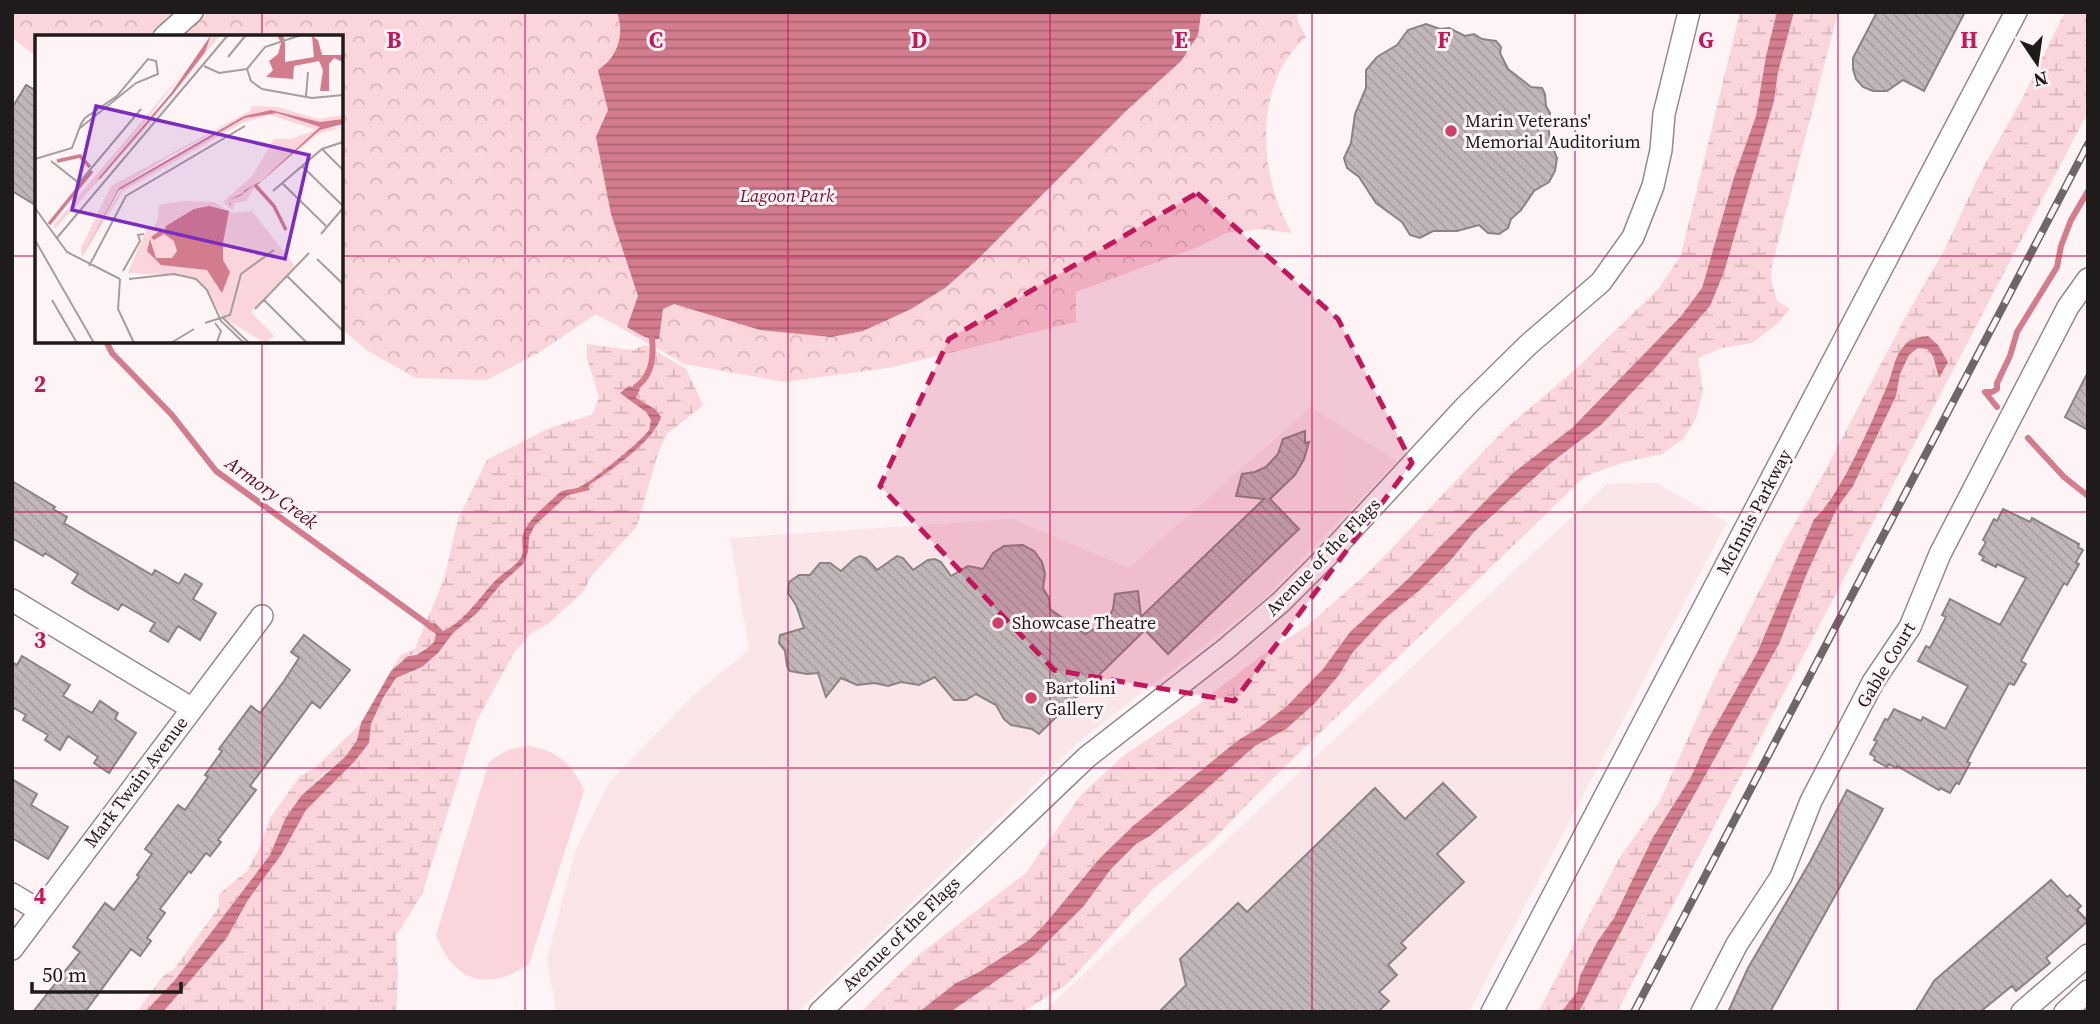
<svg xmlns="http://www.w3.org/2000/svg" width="2100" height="1024" font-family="'Source Serif 4',serif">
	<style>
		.built { fill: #fae6e9 }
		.wetland { fill: url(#wetland-marsh) }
		.park { fill: url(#park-crowns) }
		.pitch { fill: #fad5db }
		.water { fill: url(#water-rules) }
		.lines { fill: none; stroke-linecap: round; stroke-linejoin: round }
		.stream { stroke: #d37c8e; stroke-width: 6 }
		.building { fill: url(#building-back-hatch); stroke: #8c8283; stroke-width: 2 }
		.street-casing { stroke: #948a8c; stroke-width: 24 }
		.street { stroke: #fff; stroke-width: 21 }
		.rail-casing { stroke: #6d6767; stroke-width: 8 }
		.rail { stroke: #fff4f5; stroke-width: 5; stroke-dasharray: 16; stroke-linecap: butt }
		.marked { fill: #c2185b; fill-opacity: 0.2; stroke: #c2185b; stroke-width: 5; stroke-dasharray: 14 9; stroke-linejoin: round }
		.grid { fill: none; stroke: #c2185b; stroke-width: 2; stroke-opacity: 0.55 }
		.poi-dot { fill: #cf416a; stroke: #fff4f5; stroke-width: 2.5 }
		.labels { text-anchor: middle; stroke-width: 6; stroke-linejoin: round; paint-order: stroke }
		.poi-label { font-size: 18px; fill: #1f1b1b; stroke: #fff4f5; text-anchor: start }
		.park-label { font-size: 18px; font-style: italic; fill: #7b1036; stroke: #fff4f5 }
		.street-label { font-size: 18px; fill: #1f1b1b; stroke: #fff4f5 }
		.water-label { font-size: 19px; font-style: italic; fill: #590825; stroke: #fff4f5 }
		.inset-river { fill: none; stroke: #d37c8e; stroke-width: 3.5 }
		.inset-road { fill: none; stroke: #a59d9e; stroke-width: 2 }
		.view { fill: #7b2cbf; fill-opacity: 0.15; stroke: #7b2cbf; stroke-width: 3.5 }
		.inset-edge { fill: none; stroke: #1f1b1b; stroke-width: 3.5 }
		.grid-label { font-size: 23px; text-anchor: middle; font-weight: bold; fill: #c2185b; stroke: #fff4f5; stroke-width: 6; stroke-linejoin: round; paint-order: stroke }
	</style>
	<defs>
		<pattern id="wetland-marsh" width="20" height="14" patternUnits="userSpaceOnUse" patternTransform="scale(1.75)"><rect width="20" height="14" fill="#fad5db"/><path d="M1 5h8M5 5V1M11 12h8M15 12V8" fill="none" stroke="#d6b6bb"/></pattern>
		<pattern id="park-crowns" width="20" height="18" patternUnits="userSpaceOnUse" patternTransform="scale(1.75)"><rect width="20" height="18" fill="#fad5db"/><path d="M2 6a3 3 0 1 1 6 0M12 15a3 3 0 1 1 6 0" fill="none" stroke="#d6b6bb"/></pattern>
		<pattern id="water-rules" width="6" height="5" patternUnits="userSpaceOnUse" patternTransform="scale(1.75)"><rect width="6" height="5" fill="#d37c8e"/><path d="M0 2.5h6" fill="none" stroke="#ab6573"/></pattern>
		<pattern id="building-back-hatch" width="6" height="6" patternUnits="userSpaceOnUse" patternTransform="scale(1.75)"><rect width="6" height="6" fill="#c2b7b8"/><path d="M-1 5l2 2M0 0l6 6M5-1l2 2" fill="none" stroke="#a69d9e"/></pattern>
	</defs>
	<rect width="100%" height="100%" fill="#fff4f5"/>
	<path class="built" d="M 1311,407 L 1397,461 L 1262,601 L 1083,738 L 798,1012 L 556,1012 L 547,959 L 575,851 L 610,781 L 695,694 L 749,650 L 730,538 L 1012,519 L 1129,568 Z
		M 1656,483 L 1727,522 L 1469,1012 L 1043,1012 L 1607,484 Z"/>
	<path class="wetland" d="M 1740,12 L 1777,12 L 1766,56 L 1756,116 L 1734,177 L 1702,288 L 1681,316 L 1572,428 L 1513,473 L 1409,578 L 1350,632 L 1323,669 L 1287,706 L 1260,727 L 1237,741 L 1133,826 L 1099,859 L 1045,924 L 1029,940 L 979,972 L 959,981 L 920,1012 L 861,1012 L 921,953 L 1026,873 L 1081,795 L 1123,756 L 1191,710 L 1262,655 L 1307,626 L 1373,568 L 1503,431 L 1578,367 L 1659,288 L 1681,255 Z
		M 1794,12 L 1838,12 L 1772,265 L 1771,280 L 1777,301 L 1790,309 L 1777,324 L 1752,343 L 1722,348 L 1698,358 L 1703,391 L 1696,418 L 1683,439 L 1662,454 L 1625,462 L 1585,476 L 1257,794 L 1209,844 L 1154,888 L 1067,984 L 1023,1012 L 950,1012 L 1033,956 L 1083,907 L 1111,869 L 1136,844 L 1150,836 L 1186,807 L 1255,746 L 1286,729 L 1339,675 L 1353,652 L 1384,619 L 1420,590 L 1450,561 L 1474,533 L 1552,462 L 1602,424 L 1710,306 L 1724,272 L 1774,101 L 1778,72 Z
		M 2065,12 L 2088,12 L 2088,112 L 1617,1012 L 1579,1012 L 1717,753 L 1837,508 L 1853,486 L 1896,396 L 1900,374 L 1909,355 L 1918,348 L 1927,349 L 1933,356 L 1939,377 L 1948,362 L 1938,345 L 1913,338 C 1896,352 1894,371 1885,390 C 1870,425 1841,494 1814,519 L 1757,653 L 1708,739 L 1691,777 L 1652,839 L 1614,918 L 1597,942 L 1580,976 L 1577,992 L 1561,1012 L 1538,1012 L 1620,857 L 1659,803 L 1714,680 L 1782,546 L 1826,469 L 1906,316 L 1945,249 L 1979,175 L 2021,101 Z
		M 587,344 L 632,350 L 646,345 L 686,369 L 703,405 L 667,434 L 658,453 L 637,526 L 592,575 L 583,592 L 548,624 L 531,633 L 514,653 L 477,720 L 422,894 L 396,936 L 398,976 L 396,1012 L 163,1012 L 226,939 L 248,900 L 281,855 L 306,810 L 369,743 L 371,724 L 383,698 L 396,678 L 422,667 L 438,653 L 436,637 C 430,649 420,652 409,656 C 403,659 396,666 391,671 L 401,655 L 415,649 L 444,579 L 458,519 L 487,460 L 547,429 L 593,414 L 599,397 L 587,358 Z
		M 361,723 L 357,739 L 346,756 L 317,780 L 285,819 L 270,855 L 174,981 L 145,1012 L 137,1012 L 162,977 L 174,969 L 219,907 L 219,894 L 248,870 L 262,842 L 270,818 L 300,776 L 315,768 Z"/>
	<path class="park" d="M 12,12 L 1297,12 L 1298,21 L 1306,37 C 1252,85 1258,175 1292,233 L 1260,229 L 1226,233 L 1198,247 L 1076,292 L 1076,322 L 888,368 L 784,382 L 685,364 L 596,314 L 540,352 L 487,380 L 416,378 L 368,351 L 341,328 L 341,37 L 37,37 L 37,57 L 12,38 Z"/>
	<path class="pitch" d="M 529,746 C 559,751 573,765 584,791 L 529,964 C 487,992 455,983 436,935 L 489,762 L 507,750 Z"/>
	<path class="water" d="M 617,12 L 1201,12 L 1201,14 L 1198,35 L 1181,61 L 1126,111 L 977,260 L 945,288 L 911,309 L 863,331 L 831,337 L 760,330 L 674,304 L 663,309 L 659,339 C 646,340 638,333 627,327 L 638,296 L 611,214 L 596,137 L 608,110 L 598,70 C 618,57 625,35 617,12 Z
		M 1777,12 L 1794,12 L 1778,72 L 1774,101 L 1724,272 L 1710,306 L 1658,365 L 1602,424 L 1552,462 L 1474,532 L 1450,561 L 1420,590 L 1384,619 L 1353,652 L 1339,675 L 1314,704 L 1286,729 L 1255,746 L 1186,807 L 1150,836 L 1136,844 L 1111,869 L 1083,907 L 1033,956 L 950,1012 L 919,1012 L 956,983 L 979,972 L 1029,940 L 1045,924 L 1099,859 L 1133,826 L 1237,741 L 1260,727 L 1287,706 L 1323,669 L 1350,632 L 1409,578 L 1513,473 L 1572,428 L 1681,316 L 1702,288 L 1734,177 L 1756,116 L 1766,56 Z
		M 1928,336 L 1938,345 L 1948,362 L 1939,378 L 1933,356 L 1927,349 L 1918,348 L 1909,355 L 1900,374 L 1896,396 L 1853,486 L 1837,508 L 1807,573 L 1779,644 L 1674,831 L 1579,1012 L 1561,1012 L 1577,992 L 1580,976 L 1597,942 L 1614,918 L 1652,839 L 1691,777 L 1708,739 L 1757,653 L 1814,519 C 1840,497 1873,419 1887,386 C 1893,373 1894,356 1904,346 C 1910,338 1919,337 1928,336 Z
		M 629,386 L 640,389 L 636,398 L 655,409 L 661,417 C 654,442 609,471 588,486 L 590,490 L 568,495 L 535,525 L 529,537 L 528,552 L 523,564 L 501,584 L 477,613 L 453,633 L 438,653 L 422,667 L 396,678 L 383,698 L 371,724 L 369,743 L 355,761 L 306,810 L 281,855 L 248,900 L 226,939 L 163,1012 L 145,1012 L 174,981 L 270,855 L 285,819 L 301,796 L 346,756 L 357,740 L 361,723 L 391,671 L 408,656 L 416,655 L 426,649 L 434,642 L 436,634 L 427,628 L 428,623 L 435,623 L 443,631 C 465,621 479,598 494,582 C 502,573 518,566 522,555 C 524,549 521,541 523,534 C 529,518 548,504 559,493 C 566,488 573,490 580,487 C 591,482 642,441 649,430 C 650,428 650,423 651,420 L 646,412 L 620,393 Z"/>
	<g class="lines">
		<path class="stream" d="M 106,341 L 112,353 L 172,415 L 216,471 L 433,628
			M 636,387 C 652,376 654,357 652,339
			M 1997,407 L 1985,392 L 1992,392 L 1997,389 L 1997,383 L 2010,356 L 2017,332 L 2057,267 L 2061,246 L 2071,220 L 2088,191
			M 2028,438 L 2064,477 L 2088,496"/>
	</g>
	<path class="building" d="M 1877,12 L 1965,12 L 1924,91 L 1903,80 L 1887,91 L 1873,91 L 1863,87 L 1856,79 L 1853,69 L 1853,58 Z
		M 1426,24 L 1440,29 L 1449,28 L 1465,36 L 1474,34 L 1482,39 L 1496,41 L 1501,47 L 1500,53 L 1508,69 L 1531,87 L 1542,88 L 1545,94 L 1546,106 L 1550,113 L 1548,123 L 1550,141 L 1557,158 L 1555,171 L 1549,182 L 1534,191 L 1521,210 L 1511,219 L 1508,228 L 1499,234 L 1488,233 L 1479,225 L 1457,231 L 1433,231 L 1420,238 L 1410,235 L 1402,222 L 1376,203 L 1359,177 L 1347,168 L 1344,158 L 1351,143 L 1355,114 L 1366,88 L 1366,70 L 1377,57 L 1397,45 L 1408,30 Z
		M 26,85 L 37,91 L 37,206 L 12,191 L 12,108 Z
		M 2088,372 L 2088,430 L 2065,417 Z
		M 1305,431 L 1305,443 L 1309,442 L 1304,459 L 1295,475 L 1270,499 L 1299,529 L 1168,654 L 1142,627 L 1143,632 L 1039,734 L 1032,729 L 1011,725 L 1004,719 L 996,705 L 976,694 L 966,700 L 954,700 L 935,677 L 919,685 L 901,682 L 888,686 L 875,683 L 857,685 L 841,678 L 826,697 L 818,673 L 807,674 L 790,671 L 787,666 L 785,651 L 779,643 L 780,635 L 804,628 L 796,605 L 788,593 L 789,582 L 799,575 L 810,575 L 820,563 L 830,563 L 841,571 L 854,559 L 860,556 L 866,558 L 877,570 L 897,556 L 903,558 L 913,570 L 928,560 L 935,559 L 941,562 L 951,576 L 968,566 L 983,569 L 993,553 L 1004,546 L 1023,545 L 1034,551 L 1042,562 L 1045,574 L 1043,588 L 1049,598 L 1050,609 L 1085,634 L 1107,621 L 1113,609 L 1115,594 L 1138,591 L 1141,617 L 1264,499 L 1236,496 L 1242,474 L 1255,472 L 1266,467 L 1278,454 L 1283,439 Z
		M 12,481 L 55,507 L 53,509 L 67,517 L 64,523 L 152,575 L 155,570 L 179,584 L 185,574 L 202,584 L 193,599 L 216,613 L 200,640 L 178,626 L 168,642 L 150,631 L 155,623 L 122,604 L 118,610 L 90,594 L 72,583 L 78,574 L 45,553 L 43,556 L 12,538 Z
		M 2003,509 L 2030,522 L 2032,518 L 2079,544 L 2078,547 L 2083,550 L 2076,562 L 2079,564 L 2067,585 L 2064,583 L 2021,661 L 2026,664 L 2014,685 L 2009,683 L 1967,762 L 1970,763 L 1959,784 L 1956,783 L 1950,793 L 1940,788 L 1939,790 L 1897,766 L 1896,768 L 1889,764 L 1887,767 L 1874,760 L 1875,757 L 1870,754 L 1877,741 L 1874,740 L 1885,719 L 1888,720 L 1894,709 L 1921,721 L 1923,717 L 1945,729 L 1968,686 L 1918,661 L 1926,646 L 1930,648 L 1946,617 L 1942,615 L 1950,599 L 2000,625 L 2026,578 L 1997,564 L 1996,567 L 1982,560 L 1984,557 L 1979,554 L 1986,542 L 1983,540 L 1994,519 L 1997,521 Z
		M 304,635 L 350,670 L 320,708 L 312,702 L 250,786 L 256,790 L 218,840 L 221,842 L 210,856 L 206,853 L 191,873 L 189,871 L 160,909 L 165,913 L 147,938 L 151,941 L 140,956 L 131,949 L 85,1012 L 33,1012 L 80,952 L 73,947 L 105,903 L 114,910 L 139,877 L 137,875 L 152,854 L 145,849 L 178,805 L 185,810 L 208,777 L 205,775 L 222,751 L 219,749 L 251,706 L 260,713 L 284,681 L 299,658 L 291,652 Z
		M 22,656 L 70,685 L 63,696 L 92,713 L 100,701 L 118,713 L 115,719 L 136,733 L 109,773 L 94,763 L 98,757 L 68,736 L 60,750 L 45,740 L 48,735 L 23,720 L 26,715 L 12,707 L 12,662 L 17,665 Z
		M 12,779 L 37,794 L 31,805 L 68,827 L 48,859 L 12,838 Z
		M 1443,783 L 1476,817 L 1437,854 L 1464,882 L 1401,943 L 1406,948 L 1388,965 L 1397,975 L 1379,992 L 1389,1001 L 1378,1012 L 1159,1012 L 1186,985 L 1180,959 L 1238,903 L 1247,912 L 1375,788 L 1405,819 Z
		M 1847,790 L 1883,809 L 1875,824 L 1770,1012 L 1728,1012 L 1748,968 L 1810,862 Z
		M 2051,880 L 2067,897 L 2070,895 L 2081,906 L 2077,910 L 2088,921 L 2046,958 L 2050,963 L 2016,991 L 2012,986 L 1980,1012 L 1915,1012 L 1934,981 Z"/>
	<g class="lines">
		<defs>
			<path id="street" d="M 164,37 L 192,12
				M 12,600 L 191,708
				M 12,894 L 40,911
				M 12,949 L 262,616
				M 820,1012 L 1087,757 L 1227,648 L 1281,602 L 1329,554 L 1466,406 L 1528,345 L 1601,282 L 1633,237 L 1653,186 L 1661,150 L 1664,114 L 1689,12
				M 1492,1012 L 2016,12
				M 1702,1012 L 1737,944 L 1781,877 L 1811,801 L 1873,682 L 1910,627 L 1940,554 L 2068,307 L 2088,279
				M 2022,1012 L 2088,955
				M 2065,1012 L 2088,991"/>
		</defs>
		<use href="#street" class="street-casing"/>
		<use href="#street" class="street"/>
		<defs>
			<path id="rail" d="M 1634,1012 L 2088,144"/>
		</defs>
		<use href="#rail" class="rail-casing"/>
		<use href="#rail" class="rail"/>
	</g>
	<path class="marked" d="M 1197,193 L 1338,319 L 1412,463 L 1234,701 L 1054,670 L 880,486 L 949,339 Z"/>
	<path class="grid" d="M 262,12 L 262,37M 525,12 L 525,1012M 788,12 L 788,1012M 1050,12 L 1050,1012M 1312,12 L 1312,1012M 1575,12 L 1575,1012M 1838,12 L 1838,1012M 12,256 L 37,256M 341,256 L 2088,256M 262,341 L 262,1012M 12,512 L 2088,512M 12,768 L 2088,768"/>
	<g class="poi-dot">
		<circle cx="1451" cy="131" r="7"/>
		<circle cx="998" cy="623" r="7"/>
		<circle cx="1031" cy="698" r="7"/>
	</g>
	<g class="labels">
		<g class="poi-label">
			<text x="1465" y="127">Marin Veterans'<tspan x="1465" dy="21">Memorial Auditorium</tspan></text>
			<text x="1012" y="629">Showcase Theatre</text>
			<text x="1045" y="694">Bartolini<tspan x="1045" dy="21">Gallery</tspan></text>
		</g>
		<g class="park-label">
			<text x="787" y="202">Lagoon Park</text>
		</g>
		<g class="street-label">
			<text transform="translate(1754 512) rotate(-62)" y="6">McInnis Parkway</text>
			<text transform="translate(1323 557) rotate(-46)" y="6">Avenue of the Flags</text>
			<text transform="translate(1886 665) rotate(-59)" y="6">Gable Court</text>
			<text transform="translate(136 782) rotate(-53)" y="6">Mark Twain Avenue</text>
			<text transform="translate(901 934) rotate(-44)" y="6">Avenue of the Flags</text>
		</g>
		<g class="water-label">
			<text transform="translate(272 492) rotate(36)" y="7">Armory Creek</text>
		</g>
	</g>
	<g transform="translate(35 35)">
		<rect width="308" height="308" fill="#fff4f5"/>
		<path d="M 185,0 L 111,93 L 20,194 L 18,191 L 150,35 L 68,141 L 134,64 L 177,2 ZM 217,71 L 243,72 L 283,84 L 308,80 L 308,84 L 285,87 L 241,76 L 228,76 L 209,81 L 133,122 L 84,153 L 61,197 L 87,153 L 214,81 L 242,78 L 286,92 L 270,109 L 286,94 L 308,92 L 283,99 L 223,147 L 211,166 L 199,168 L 198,176 L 188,167 L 218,140 L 239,104 L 255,104 L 281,95 L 235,80 L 207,88 L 88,156 L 47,222 L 46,213 L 76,151 L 215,76 Z" fill="#fad5db"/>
		<path d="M 148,166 L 179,167 L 197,178 L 217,176 L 260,231 L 216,277 L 239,301 L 231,308 L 188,283 L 166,247 L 151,241 L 93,238 L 112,193 L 118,194 L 123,184 L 124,170 Z" fill="#fad5db"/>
		<path d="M 176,0 L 170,17 L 138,59 L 66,143 L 62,145 L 136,58 ZM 242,0 L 248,0 L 250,8 L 250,27 L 279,22 L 277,1 L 283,5 L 287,20 L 308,20 L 308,27 L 299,23 L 294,29 L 294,56 L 285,56 L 288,35 L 284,26 L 259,31 L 258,44 L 231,42 L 238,35 L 234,26 L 243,19 L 246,8 ZM 236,75 L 285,87 L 308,84 L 308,89 L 285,95 L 221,151 L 219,150 L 205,161 L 194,165 L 196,170 L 195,170 L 194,165 L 208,158 L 210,155 L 226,146 L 285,92 L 242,78 L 210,83 L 84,155 L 47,222 L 84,153 L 209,81 ZM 174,171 L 194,176 L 188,208 L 188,225 L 195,237 L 187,258 L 172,235 L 126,230 L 112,216 L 115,204 L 121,223 L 137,223 L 142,216 L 139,206 L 129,199 L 119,205 L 116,202 L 126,195 L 129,199 L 131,191 L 159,174 Z" fill="#d37c8e"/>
		<path class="inset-river" d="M 22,126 L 45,121 L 55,132M 220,150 L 239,171 L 251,195M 14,189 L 57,136"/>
		<path class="inset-road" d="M 193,22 L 211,0M 169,31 L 184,38 L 212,34M 212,34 L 216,46 L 227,54 L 277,63 L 308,60M 212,34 L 230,12 L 266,0M 271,61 L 273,37M 287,114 L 308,135M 0,124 L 37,113 L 46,89 L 50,83 L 82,61 L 113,24 L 121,26 L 123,39 L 101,48 L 45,93M 16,126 L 44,148 L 106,74M 267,131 L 308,171M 247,148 L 291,191M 238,156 L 287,114 L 308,107M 0,173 L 32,217 L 85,244M 286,199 L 308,173M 21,204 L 193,0M 0,205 L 59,308M 282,224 L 308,249M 54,231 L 91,161 L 210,91M 88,236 L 105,206 L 103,200 L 109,199M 252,241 L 308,296M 85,244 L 83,274 L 99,308M 94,244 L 139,239 L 161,244 L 172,255 L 186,286 L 209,308M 17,265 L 42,308M 229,265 L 272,308M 220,274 L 274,218M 187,282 L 214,308M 170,288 L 195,280 L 206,239 L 239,215M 180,288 L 186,296 L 182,307M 136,308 L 159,294"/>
		<path class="view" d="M 61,71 L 274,120 L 250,224 L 37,175 Z"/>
		<rect width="308" height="308" class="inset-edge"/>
	</g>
	<g class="grid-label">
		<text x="394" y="48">B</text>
		<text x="656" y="48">C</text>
		<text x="919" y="48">D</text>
		<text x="1181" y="48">E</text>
		<text x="1444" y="48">F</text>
		<text x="1706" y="48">G</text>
		<text x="1969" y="48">H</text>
		<text x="40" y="392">2</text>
		<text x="40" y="648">3</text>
		<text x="40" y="904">4</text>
	</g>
	<rect width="2100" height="1024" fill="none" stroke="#1f1b1b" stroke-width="28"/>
	<g transform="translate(2037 63) rotate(167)" stroke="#fff4f5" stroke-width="5" paint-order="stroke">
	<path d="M0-5L12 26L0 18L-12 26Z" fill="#1f1b1b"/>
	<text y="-10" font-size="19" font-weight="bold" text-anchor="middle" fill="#1f1b1b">N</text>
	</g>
	<path d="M32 982v10h149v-10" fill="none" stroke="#1f1b1b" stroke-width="3.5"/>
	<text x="42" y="982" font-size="21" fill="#1f1b1b" stroke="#fff4f5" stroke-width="5" paint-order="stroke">50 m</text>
</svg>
